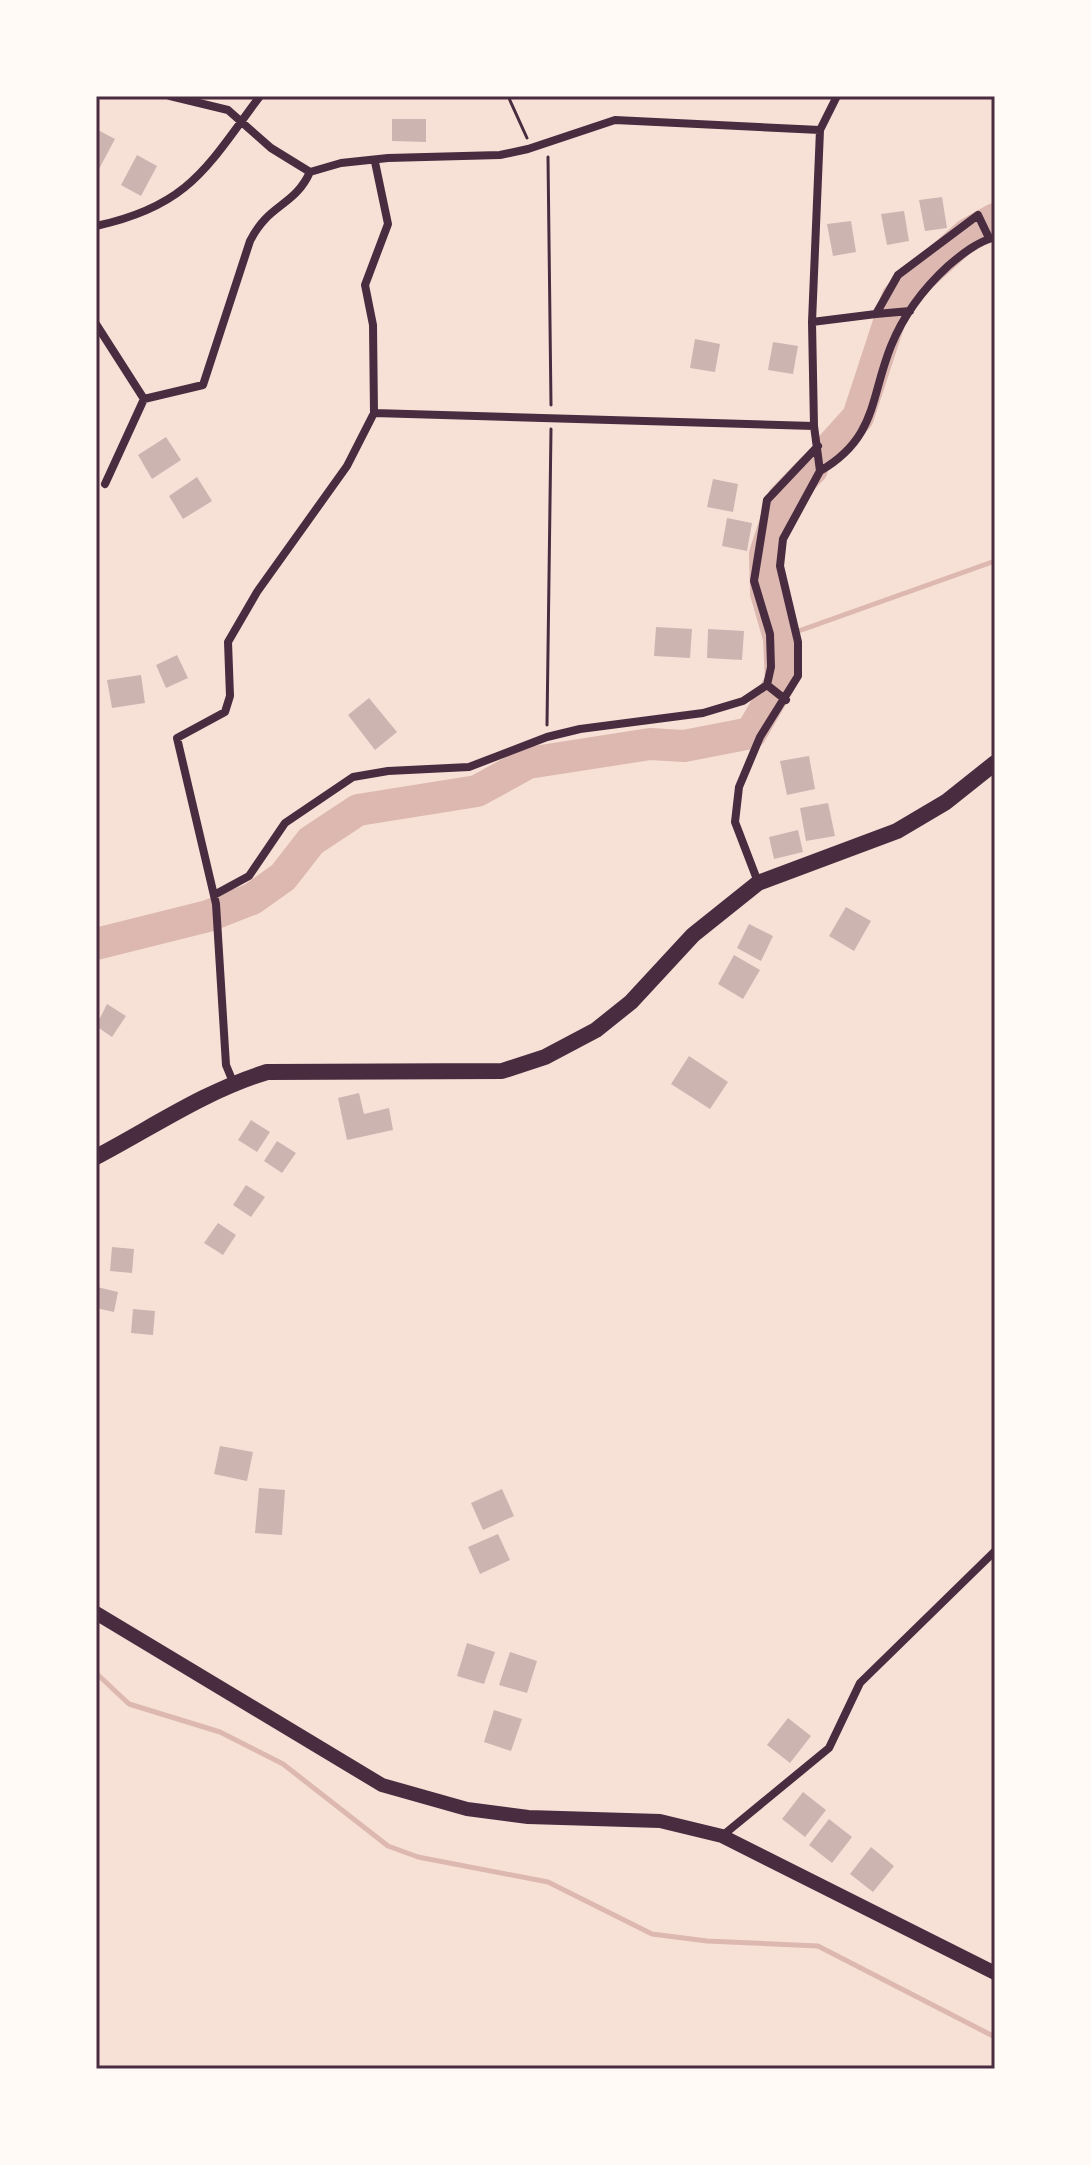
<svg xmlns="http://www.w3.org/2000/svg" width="1091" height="2165" font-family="'Roboto Serif',serif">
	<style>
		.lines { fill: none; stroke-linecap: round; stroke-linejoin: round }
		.stream { stroke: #dcb8b0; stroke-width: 5 }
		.river { stroke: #dcb8b0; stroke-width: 32 }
		.building { fill: #ccb4b1 }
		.path { stroke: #4a2c40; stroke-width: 3 }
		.minor { stroke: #4a2c40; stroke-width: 8 }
		.secondary { stroke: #4a2c40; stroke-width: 14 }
		.primary { stroke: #4a2c40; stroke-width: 16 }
		.neatline { fill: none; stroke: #4a2c40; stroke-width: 3 }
	</style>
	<rect width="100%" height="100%" fill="#f7e1d7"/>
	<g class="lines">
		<path class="stream" d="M 779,638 L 995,561
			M 96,1673 L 129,1704 L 220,1732 L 283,1764 L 388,1846 L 418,1857 L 548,1882 L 652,1934 L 707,1941 L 818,1946 L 995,2037"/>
		<path class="river" d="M 830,448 L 858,417 L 897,298 L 968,234 L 995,219
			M 96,944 L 208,916 L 252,899 L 283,877 L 311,841 L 358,810 L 477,791 L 528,763 L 650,744 L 684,746 L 751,733 L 781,681 L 779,638 L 766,593 L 765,554 L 783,499 L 812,469"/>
	</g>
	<path class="building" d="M 392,119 L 426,119 L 426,142 L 392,141 Z
		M 96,129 L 115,139 L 99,169 L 96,168 Z
		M 137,155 L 157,166 L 141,196 L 121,185 Z
		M 942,197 L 947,228 L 925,231 L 919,200 Z
		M 904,211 L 909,241 L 887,245 L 881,214 Z
		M 851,221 L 856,252 L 833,256 L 827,224 Z
		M 695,339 L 720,344 L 715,372 L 690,368 Z
		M 773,342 L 798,346 L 793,374 L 768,370 Z
		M 166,437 L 181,460 L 152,479 L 138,455 Z
		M 197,477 L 212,501 L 183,519 L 169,496 Z
		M 713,479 L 738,484 L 733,512 L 707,507 Z
		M 727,518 L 752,523 L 747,551 L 722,546 Z
		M 656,627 L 692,629 L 690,658 L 654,656 Z
		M 708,629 L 744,631 L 742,660 L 707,658 Z
		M 177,655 L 188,678 L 166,688 L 156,665 Z
		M 141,675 L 145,703 L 112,708 L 107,680 Z
		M 369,698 L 397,732 L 375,750 L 348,715 Z
		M 809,756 L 815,789 L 787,795 L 780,761 Z
		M 828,803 L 835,836 L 806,841 L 800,808 Z
		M 798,830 L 803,852 L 774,859 L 769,837 Z
		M 846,907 L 871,921 L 854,951 L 829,936 Z
		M 749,924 L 773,936 L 761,961 L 737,948 Z
		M 734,955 L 760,970 L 743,999 L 718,984 Z
		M 107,1004 L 126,1016 L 112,1037 L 96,1026 Z
		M 689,1056 L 728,1082 L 710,1109 L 671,1084 Z
		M 359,1093 L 364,1114 L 389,1108 L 393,1130 L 347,1140 L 338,1098 Z
		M 251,1120 L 270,1132 L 257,1152 L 238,1140 Z
		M 277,1141 L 296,1153 L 282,1173 L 264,1161 Z
		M 246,1185 L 265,1197 L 251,1217 L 233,1205 Z
		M 218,1223 L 236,1235 L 223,1255 L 204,1243 Z
		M 112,1247 L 134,1249 L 132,1273 L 110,1271 Z
		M 97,1287 L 118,1292 L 114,1312 L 96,1308 Z
		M 133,1309 L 155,1311 L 153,1335 L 131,1333 Z
		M 220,1446 L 253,1452 L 247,1481 L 214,1474 Z
		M 259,1488 L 285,1490 L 282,1535 L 255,1533 Z
		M 502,1489 L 514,1516 L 483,1530 L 471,1503 Z
		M 498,1534 L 510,1560 L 480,1574 L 468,1547 Z
		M 467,1643 L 495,1652 L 484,1684 L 457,1676 Z
		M 510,1652 L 537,1661 L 527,1693 L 499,1685 Z
		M 494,1710 L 522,1719 L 511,1751 L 484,1742 Z
		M 788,1718 L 811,1736 L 790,1763 L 767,1745 Z
		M 803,1792 L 826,1810 L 805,1837 L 782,1819 Z
		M 829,1819 L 852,1837 L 832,1863 L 809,1845 Z
		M 871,1847 L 894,1866 L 873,1892 L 850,1874 Z"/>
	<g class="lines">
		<path class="path" d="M 508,96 L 527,138
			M 548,157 L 551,405
			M 547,725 L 551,429"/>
		<path class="minor" d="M 170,96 L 228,110 L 271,148 L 310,172 L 341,163 L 388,158 L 500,155 L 528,149 L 615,120 L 820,130
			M 96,226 C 189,206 207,167 260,96
			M 876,314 L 910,311
			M 812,322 L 876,314 L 898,275 L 978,215 L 989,238
			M 96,324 L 144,399 L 105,484
			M 144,399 L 203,385 L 250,241 C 269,203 294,207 310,172
			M 374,413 L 814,426
			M 820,471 C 877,438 870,398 891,346 C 904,314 923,289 948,266 C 962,254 977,242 995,237
			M 767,685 L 771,667 L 770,634 L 754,581 L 767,500 L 818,446
			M 758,882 L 735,822 L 739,787 L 760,737 L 798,676 L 798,642 L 780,566 L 783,539 L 820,471 L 814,426 L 812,322 L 820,130 L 837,96
			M 214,895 L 249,876 L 285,823 L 353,777 L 388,771 L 469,767 L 547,737 L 580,729 L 703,713 L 743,701 L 767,685 L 786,700
			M 233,1082 L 226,1065 L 216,904 L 177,738 L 225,712 L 230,696 L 228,642 L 257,592 L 347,466 L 374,413 L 373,325 L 365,285 L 388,224 L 375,162
			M 722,1836 L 829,1748 L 860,1683 L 995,1551"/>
		<path class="secondary" d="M 96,1613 L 382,1785 L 467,1809 L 528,1817 L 660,1821 L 722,1836 L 995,1973"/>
		<path class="primary" d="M 96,1157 C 153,1127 205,1091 267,1072 L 502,1071 L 545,1057 L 596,1030 L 631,1002 L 693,935 L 758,883 L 897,831 L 946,802 L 995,763"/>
	</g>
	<rect width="1091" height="2165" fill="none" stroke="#fffaf5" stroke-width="196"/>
	<rect x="98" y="98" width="895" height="1969" class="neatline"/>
</svg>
